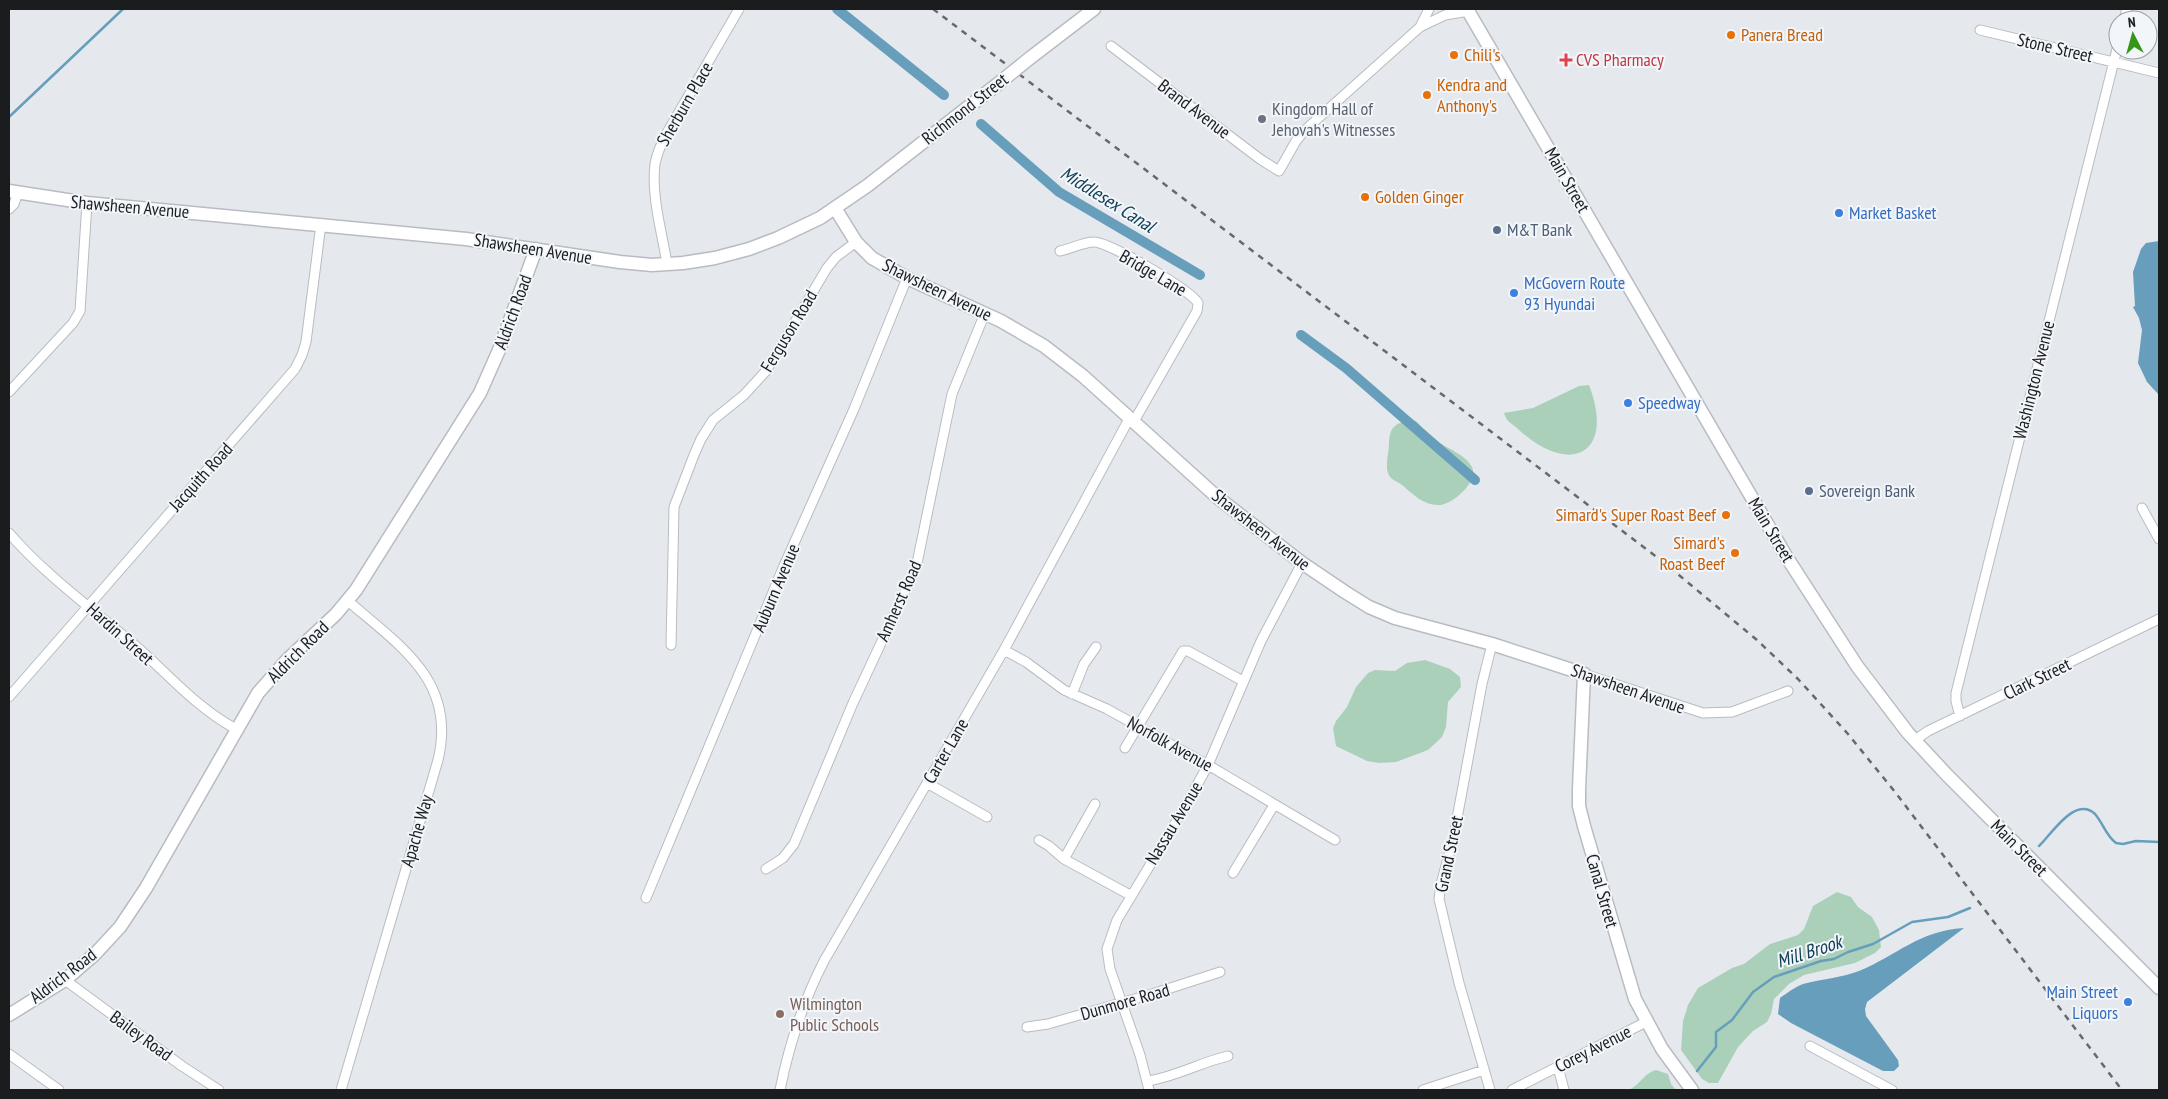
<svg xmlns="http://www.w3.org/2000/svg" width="2168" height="1099" font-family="'PT Sans Narrow',sans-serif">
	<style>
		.green { fill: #aad0b9 }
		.water { fill: #669ebb }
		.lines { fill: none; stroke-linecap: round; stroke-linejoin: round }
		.stream { stroke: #669ebb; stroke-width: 2.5 }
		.canal { stroke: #669ebb; stroke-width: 10 }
		.street-casing { stroke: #b8bcc1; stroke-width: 11 }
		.secondary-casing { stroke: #b8bcc1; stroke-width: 15 }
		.street { stroke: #fff; stroke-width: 9 }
		.secondary { stroke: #fff; stroke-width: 12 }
		.rail { stroke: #67696c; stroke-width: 2.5; stroke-dasharray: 6 6; stroke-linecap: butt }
		.secondary-bridge-casing { stroke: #b8bcc1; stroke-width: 15; stroke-linecap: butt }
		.secondary-bridge { stroke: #fff; stroke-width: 12 }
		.food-dot { fill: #e8710a; stroke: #f2f6fb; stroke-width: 2 }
		.health-dot { fill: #e0444e; stroke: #f2f6fb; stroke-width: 2 }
		.worship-dot { fill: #6b7280; stroke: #f2f6fb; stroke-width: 2 }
		.shop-dot { fill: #3f7fe0; stroke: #f2f6fb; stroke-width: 2 }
		.service-dot { fill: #5c6f8a; stroke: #f2f6fb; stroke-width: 2 }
		.education-dot { fill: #8d6e63; stroke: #f2f6fb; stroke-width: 2 }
		.labels { text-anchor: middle; stroke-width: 4; stroke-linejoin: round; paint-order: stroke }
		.food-label { font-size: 18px; fill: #c56008; stroke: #f2f6fb; text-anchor: start }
		.street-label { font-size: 18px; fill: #1b1c1e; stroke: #f2f6fb }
		.health-label { font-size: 18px; fill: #be3a42; stroke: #f2f6fb; text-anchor: start }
		.worship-label { font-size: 18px; fill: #5b616d; stroke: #f2f6fb; text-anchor: start }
		.shop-label { font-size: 18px; fill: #366cbe; stroke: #f2f6fb; text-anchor: start }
		.service-label { font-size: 18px; fill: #4e5e75; stroke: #f2f6fb; text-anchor: start }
		.education-label { font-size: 18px; fill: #785e54; stroke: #f2f6fb; text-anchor: start }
		.water-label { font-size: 19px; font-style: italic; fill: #114055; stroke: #f2f6fb }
	</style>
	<rect width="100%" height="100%" fill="#e5e9ee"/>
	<path class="green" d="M 1589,385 C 1616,455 1569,477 1518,429 C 1512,423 1507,423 1504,413 L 1533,408 L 1579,386 Z
		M 1413,420 L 1416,421 C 1422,427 1428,435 1435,440 C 1446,448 1465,454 1472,467 C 1479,482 1451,506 1438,505 C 1423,505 1413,494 1402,485 C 1397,481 1390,480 1388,473 C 1385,464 1389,453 1389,443 C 1390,425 1396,423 1413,420 Z
		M 1425,660 L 1450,669 L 1460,677 L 1461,687 L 1448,702 L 1446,727 L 1442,737 L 1428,750 L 1396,762 L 1379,763 L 1367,761 L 1336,746 L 1333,728 L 1336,721 L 1347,707 L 1356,687 L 1368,673 L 1375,670 L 1395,671 L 1407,663 Z
		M 1837,892 L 1851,897 L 1858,907 L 1872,917 L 1879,930 L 1881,947 L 1875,953 L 1855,963 L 1804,975 L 1789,984 L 1774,999 L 1771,1014 L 1767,1022 L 1753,1031 L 1738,1047 L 1718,1083 L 1709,1083 L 1702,1079 L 1681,1050 L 1683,1021 L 1688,1005 L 1698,988 L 1732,968 L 1744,964 L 1770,944 L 1798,935 L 1804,929 L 1813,906 Z
		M 1656,1070 L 1668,1074 L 1671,1084 L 1676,1090 L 1629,1090 C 1641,1084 1645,1072 1656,1070 Z"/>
	<path class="water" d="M 2159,241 L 2159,395 L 2147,382 L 2138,363 L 2142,330 L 2139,318 L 2133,307 L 2135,306 L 2133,272 L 2141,249 L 2146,243 Z
		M 1964,928 L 1867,1002 L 1865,1009 L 1866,1016 L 1898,1060 L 1899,1066 L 1894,1071 L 1883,1071 L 1791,1023 L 1778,1014 L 1780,998 C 1787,993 1795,987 1803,984 C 1822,979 1841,978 1859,971 C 1898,955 1918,931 1964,928 Z"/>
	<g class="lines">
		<path class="stream" d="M 9,117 L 123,9
			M 2039,846 C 2051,835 2075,795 2095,814 C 2103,823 2106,836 2116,843 L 2123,844 L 2136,841 L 2159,842
			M 1697,1071 L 1716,1047 L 1716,1032 L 1732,1020 L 1753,992 L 1774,977 L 1821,961 L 1834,959 L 1848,952 L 1873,944 L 1912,922 L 1948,917 L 1970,908"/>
		<path class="canal" d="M 837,9 L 944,95
			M 981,124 L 1059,192 L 1200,275
			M 1301,335 L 1346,368 L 1475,480"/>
		<defs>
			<path id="street" d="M 2124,20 L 2127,9
				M 1420,27 L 1429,9
				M 1980,30 L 2159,73
				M 1111,46 L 1260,159 L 1279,171 L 1296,141 L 1305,130 L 1420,27 L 1445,15 L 1469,11
				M 9,209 L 14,204 L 18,193
				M 1060,251 C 1071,249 1083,242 1094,242 C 1109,242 1191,290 1198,303 L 1197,311 L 1133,423
				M 667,264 C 662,232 651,196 655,164 C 657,152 662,142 668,131 L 739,9
				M 9,392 L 73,323 L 80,311 L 87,203
				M 2142,508 L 2159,539
				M 9,533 C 44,574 95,611 137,647 C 169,675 197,708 236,729
				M 671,645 L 674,507 L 694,455 L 701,439 L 713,420 L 744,395 L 766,371 L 827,268 L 836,257 L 856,242
				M 1004,650 L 1026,662 L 1064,690 L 1107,709 L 1208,765 L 1335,840
				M 1584,674 L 1703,713 L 1732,712 L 1788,691
				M 1072,694 L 1084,664 L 1096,647
				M 9,697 L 295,369 L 302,355 L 306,342 L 321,224
				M 1960,716 L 1956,701 L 1956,693 L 2118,45
				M 1915,740 L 1928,731 L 2159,619
				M 1125,748 L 1183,651 L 1188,651 L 1243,681
				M 927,783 L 987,817
				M 1039,840 L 1049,846 L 1064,859 L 1130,895
				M 1064,859 L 1095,804
				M 766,869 L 783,858 L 794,844 L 853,703 L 916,568 L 952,394 L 985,313
				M 1233,873 L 1274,805
				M 646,898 L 783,568 L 854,409 L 907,278
				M 65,980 L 182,1066 L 219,1090
				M 1027,1027 L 1048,1024 L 1152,994 L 1220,972
				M 1810,1046 L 1892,1090
				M 9,1054 L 59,1090
				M 1558,1067 L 1564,1090
				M 1147,1081 C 1176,1077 1201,1062 1228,1056
				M 341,1090 L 438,760 C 457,681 400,646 348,601
				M 780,1090 C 789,1045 803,1002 824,961 L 1004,650 L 1129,419
				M 1149,1090 L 1140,1055 L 1110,969 L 1107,949 L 1117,920 L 1186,805 L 1208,765 L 1261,641 L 1302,563
				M 1423,1090 L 1484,1070
				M 1490,1090 L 1459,983 L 1439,899 L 1441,884 L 1453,840 L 1482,684 L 1492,644
				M 1512,1090 L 1646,1022"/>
			<path id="secondary" d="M 1467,9 L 1738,474 L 1786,556 L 1857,666 L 1908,733 L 1947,775 L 2159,988
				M 1030,58 L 1094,9
				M 9,191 L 87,203 L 466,239 L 620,262 L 652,265 L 683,263 L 715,258 L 749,249 L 778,238 L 820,218 L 867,186 L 999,83
				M 835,208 L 856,242 L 872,258 L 907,278 L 1001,321 L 1044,346 L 1083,376 L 1217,497 L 1302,563 L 1345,592 L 1369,607 L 1395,618 L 1492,644 L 1584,674 L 1579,789 L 1579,806 L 1584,826 L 1635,999 L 1662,1049 L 1692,1090
				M 9,1015 L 65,980 L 95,954 L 120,927 L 146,888 L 258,693 L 287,660 L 336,614 L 356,590 L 480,393 L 499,350 L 536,249"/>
		</defs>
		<use href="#street" class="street-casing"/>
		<use href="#secondary" class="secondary-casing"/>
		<use href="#street" class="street"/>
		<use href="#secondary" class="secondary"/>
		<path class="rail" d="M 933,9 L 1662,561 L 1757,640 L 1798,679 L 1848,734 L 1895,792 L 2122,1090"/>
		<defs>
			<path id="secondary-bridge" d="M 999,83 L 1030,58"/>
		</defs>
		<use href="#secondary-bridge" class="secondary-bridge-casing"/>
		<use href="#secondary-bridge" class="secondary-bridge"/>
	</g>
	<g class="food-dot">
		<circle cx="1731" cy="35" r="5"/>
		<circle cx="1454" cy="55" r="5"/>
		<circle cx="1427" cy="95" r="5"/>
		<circle cx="1365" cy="197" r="5"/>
		<circle cx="1726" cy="515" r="5"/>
		<circle cx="1735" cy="553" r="5"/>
	</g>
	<path class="health-dot" d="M1563.5 52.5h5v5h5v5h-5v5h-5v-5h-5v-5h5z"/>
	<circle class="worship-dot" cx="1262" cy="119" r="5"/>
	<g class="shop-dot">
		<circle cx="1839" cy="213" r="5"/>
		<circle cx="1514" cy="293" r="5"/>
		<circle cx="1628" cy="403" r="5"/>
		<circle cx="2128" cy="1002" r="5"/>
	</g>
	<g class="service-dot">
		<circle cx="1497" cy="230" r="5"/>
		<circle cx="1809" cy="491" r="5"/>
	</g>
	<circle class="education-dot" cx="780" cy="1014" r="5"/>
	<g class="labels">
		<g class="food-label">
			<text x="1741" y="41">Panera Bread</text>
			<text x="1464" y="61">Chili's</text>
			<text x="1437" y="91">Kendra and<tspan x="1437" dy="21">Anthony's</tspan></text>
			<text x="1375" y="203">Golden Ginger</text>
			<text x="1716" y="521" text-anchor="end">Simard's Super Roast Beef</text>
			<text x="1725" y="549" text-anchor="end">Simard's<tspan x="1725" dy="21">Roast Beef</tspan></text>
		</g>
		<g class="street-label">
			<text transform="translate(2055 48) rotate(13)" y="6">Stone Street</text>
			<text transform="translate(685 104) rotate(-60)" y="6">Sherburn Place</text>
			<text transform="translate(965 109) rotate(-38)" y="6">Richmond Street</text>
			<text transform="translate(1194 109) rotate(37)" y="6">Brand Avenue</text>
			<text transform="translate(1567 180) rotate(60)" y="6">Main Street</text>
			<text transform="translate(130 207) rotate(5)" y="6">Shawsheen Avenue</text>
			<text transform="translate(533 249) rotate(9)" y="6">Shawsheen Avenue</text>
			<text transform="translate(1153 273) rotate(30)" y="6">Bridge Lane</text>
			<text transform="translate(937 290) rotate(26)" y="6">Shawsheen Avenue</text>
			<text transform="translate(513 312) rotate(-70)" y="6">Aldrich Road</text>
			<text transform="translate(789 331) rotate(-59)" y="6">Ferguson Road</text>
			<text transform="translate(2034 380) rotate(-76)" y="6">Washington Avenue</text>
			<text transform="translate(201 477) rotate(-48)" y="6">Jacquith Road</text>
			<text transform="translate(1261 530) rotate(38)" y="6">Shawsheen Avenue</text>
			<text transform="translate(1771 530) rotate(59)" y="6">Main Street</text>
			<text transform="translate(776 588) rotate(-67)" y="6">Auburn Avenue</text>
			<text transform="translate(899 601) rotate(-66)" y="6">Amherst Road</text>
			<text transform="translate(120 634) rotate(42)" y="6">Hardin Street</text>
			<text transform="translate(298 652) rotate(-45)" y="6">Aldrich Road</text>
			<text transform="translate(2037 679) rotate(-26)" y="6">Clark Street</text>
			<text transform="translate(1628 689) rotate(19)" y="6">Shawsheen Avenue</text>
			<text transform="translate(1170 744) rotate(29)" y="6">Norfolk Avenue</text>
			<text transform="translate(946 751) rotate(-60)" y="6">Carter Lane</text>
			<text transform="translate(1174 823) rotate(-59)" y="6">Nassau Avenue</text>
			<text transform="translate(417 831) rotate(-74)" y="6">Apache Way</text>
			<text transform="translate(2019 848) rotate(45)" y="6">Main Street</text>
			<text transform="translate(1449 854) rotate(-78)" y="6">Grand Street</text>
			<text transform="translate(1602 891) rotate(74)" y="6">Canal Street</text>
			<text transform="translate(63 976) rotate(-37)" y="6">Aldrich Road</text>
			<text transform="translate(1125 1002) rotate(-16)" y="6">Dunmore Road</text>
			<text transform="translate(141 1036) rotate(36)" y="6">Bailey Road</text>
			<text transform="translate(1593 1049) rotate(-27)" y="6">Corey Avenue</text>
		</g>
		<g class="health-label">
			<text x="1576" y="66">CVS Pharmacy</text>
		</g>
		<g class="worship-label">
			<text x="1272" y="115">Kingdom Hall of<tspan x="1272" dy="21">Jehovah's Witnesses</tspan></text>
		</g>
		<g class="shop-label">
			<text x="1849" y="219">Market Basket</text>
			<text x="1524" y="289">McGovern Route<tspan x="1524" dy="21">93 Hyundai</tspan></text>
			<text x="1638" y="409">Speedway</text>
			<text x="2118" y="998" text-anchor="end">Main Street<tspan x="2118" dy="21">Liquors</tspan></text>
		</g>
		<g class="service-label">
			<text x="1507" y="236">M&amp;T Bank</text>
			<text x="1819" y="497">Sovereign Bank</text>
		</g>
		<g class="education-label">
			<text x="790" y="1010">Wilmington<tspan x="790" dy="21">Public Schools</tspan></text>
		</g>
		<g class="water-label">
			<text transform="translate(1108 199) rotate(32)" y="7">Middlesex Canal</text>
			<text transform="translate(1809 951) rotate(-18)" y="7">Mill Brook</text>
		</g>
	</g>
	<rect width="2168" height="1099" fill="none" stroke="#1b1c1e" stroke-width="20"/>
	<g transform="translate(2133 35) rotate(354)"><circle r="24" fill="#f2f6fb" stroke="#9c9fa3"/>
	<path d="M0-4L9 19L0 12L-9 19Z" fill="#379616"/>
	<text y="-8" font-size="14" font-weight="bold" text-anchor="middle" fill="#1b1c1e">N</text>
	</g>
</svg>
